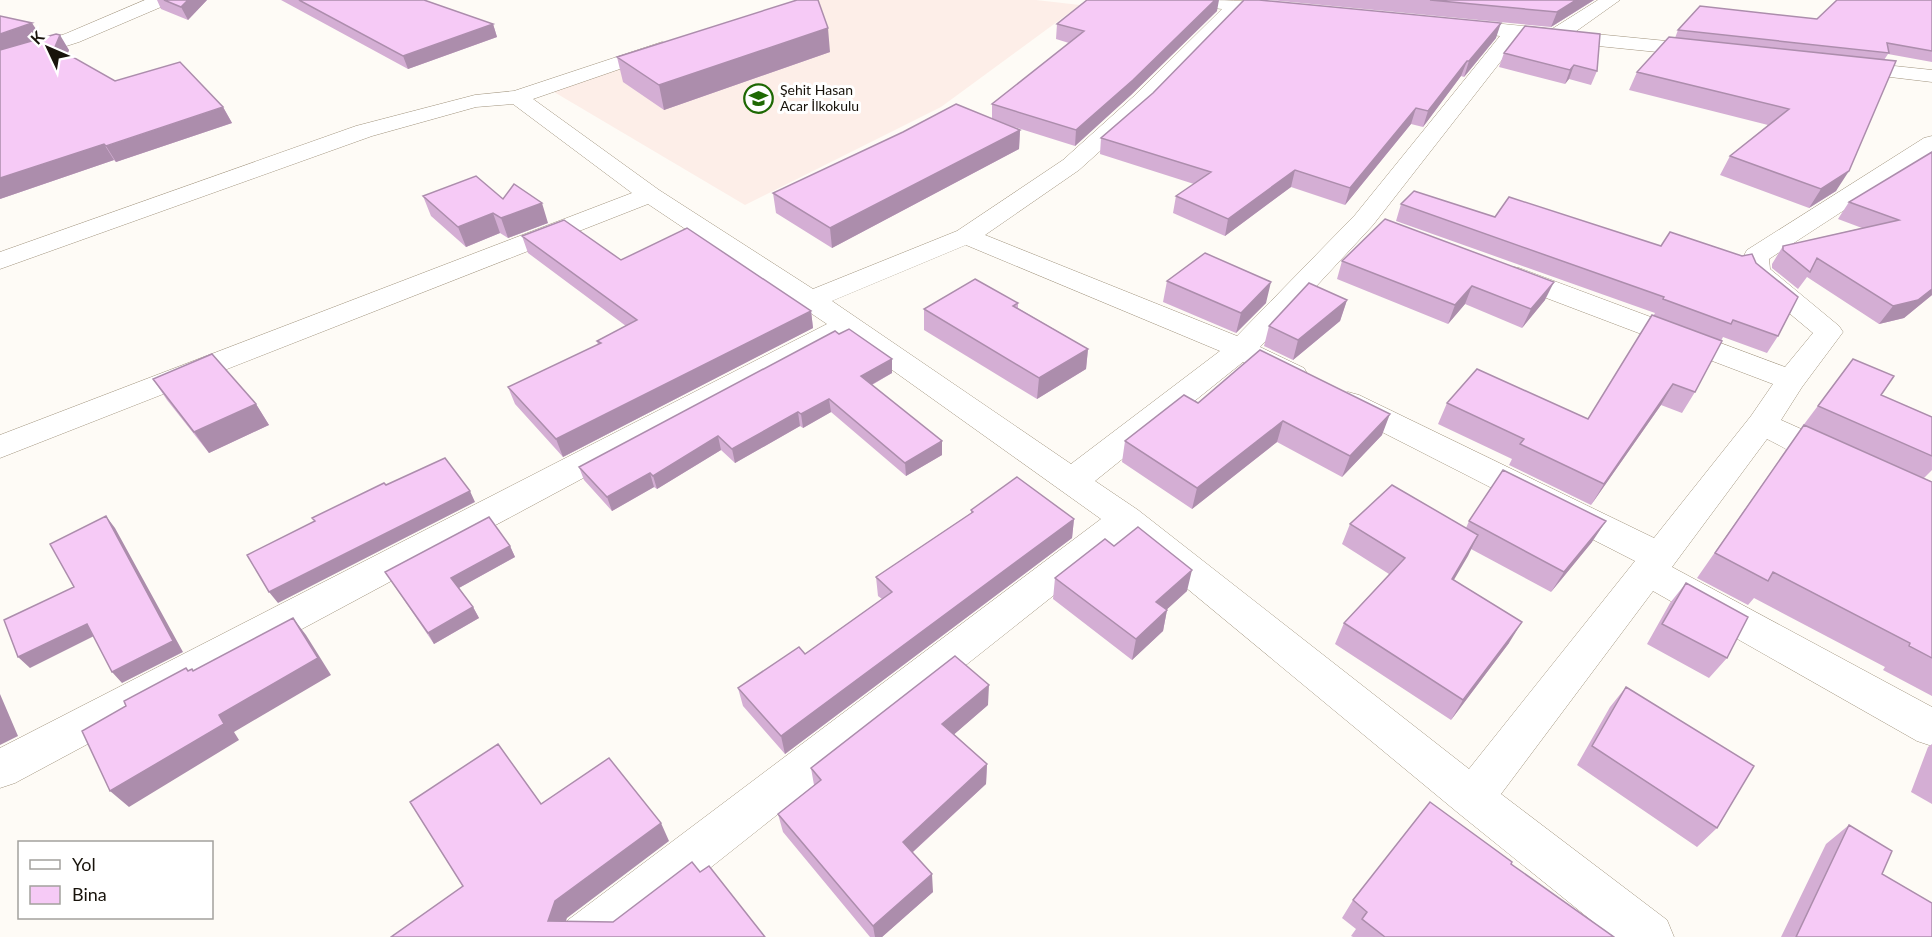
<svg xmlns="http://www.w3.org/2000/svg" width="1932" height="937" font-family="Lato,sans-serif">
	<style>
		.education { fill: #fdeee8 }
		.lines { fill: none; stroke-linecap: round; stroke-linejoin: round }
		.minor-casing { stroke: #a1947e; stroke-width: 1 }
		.minor { fill: #fff; fill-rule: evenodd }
		.wall { fill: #d4aed4 }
		.shaded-wall { fill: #ac8dac }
		.building { fill: #f6caf6; stroke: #ac8dac; stroke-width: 1.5 }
		.labels { text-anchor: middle; stroke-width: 6; stroke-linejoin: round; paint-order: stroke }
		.far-poi-label { font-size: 14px; fill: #18130b; stroke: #fff; text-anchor: start }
	</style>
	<rect width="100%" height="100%" fill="#fefbf6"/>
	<path class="education" d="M 803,0 L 1036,0 L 1080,5 L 941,107 L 745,205 L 549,89 Z"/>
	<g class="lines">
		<defs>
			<path id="minor" d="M 145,0 L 170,0 L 168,4 L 79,42 L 0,67 L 0,54 L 65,34 Z
				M 1177,0 C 1214,0 1254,0 1290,5 L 1292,9 L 1290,13 L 1283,15 L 1242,11 L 1149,107 L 1079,170 L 985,235 L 1237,336 L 1355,215 L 1500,36 L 1446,29 L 1443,25 L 1446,21 L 1453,19 L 1552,29 L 1598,0 L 1620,0 L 1575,32 L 1707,45 L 1714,47 L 1717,51 L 1714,55 L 1707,57 L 1519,38 L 1373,225 L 1260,347 L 1304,368 L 1308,375 L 1304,382 C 1282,388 1262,372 1243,362 L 1095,481 L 1138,510 L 1469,769 L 1635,561 L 1337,409 L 1333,402 L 1337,395 L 1348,392 L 1359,395 L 1654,538 L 1751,416 L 1773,384 L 1499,280 L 1496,274 L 1499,268 L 1509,266 L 1519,268 L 1785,367 L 1813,333 L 1747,278 C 1742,270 1741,259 1747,250 L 1924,138 L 1932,136 L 1932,153 L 1769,259 L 1770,269 L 1839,326 L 1843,332 L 1802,387 L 1781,420 L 1846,449 L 1850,457 L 1846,465 C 1821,472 1790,450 1767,439 L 1672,567 L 1932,707 L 1932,746 L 1917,741 L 1653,591 L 1501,794 L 1667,920 L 1674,937 L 1612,937 L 1457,812 L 1126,538 L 623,937 L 561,937 L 568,920 L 1101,519 L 846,337 L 15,783 L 0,788 L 0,748 L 827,324 L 648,204 L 0,458 L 0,435 L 632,193 L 513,104 L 476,107 L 372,136 L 0,269 L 0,252 L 356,126 L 475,95 L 514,91 L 662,42 L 669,44 L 672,48 L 669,52 L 533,99 L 659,190 L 813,289 L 957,231 L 1063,160 L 1133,97 L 1222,9 L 1179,4 ZM 966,245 L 1220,351 L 1071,464 L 832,301 Z
				M 1847,61 L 1932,70 L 1932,82 L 1840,71 L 1837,67 L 1840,63 Z"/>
		</defs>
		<use href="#minor" class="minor-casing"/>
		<use href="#minor" class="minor"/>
	</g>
	<path class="wall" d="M 157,0 L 207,0 L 188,20 L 161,9 Z
		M 281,0 L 424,0 L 493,24 L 497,37 L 408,69 Z
		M 1269,0 L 1594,0 L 1551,27 Z
		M 1932,0 L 1932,62 L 1888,54 L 1884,60 L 1836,191 L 1809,208 L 1720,175 L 1730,156 L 1768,125 L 1629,90 L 1637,72 L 1675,38 L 1678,30 L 1817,19 Z
		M 1217,11 L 1131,95 L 1075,146 L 1014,127 L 1020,130 L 1019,149 L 832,248 L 776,213 L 773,193 L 992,118 L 992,104 L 1069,43 L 1056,39 L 1057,24 Z
		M 1525,26 L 1597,71 L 1591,85 L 1569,79 L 1565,84 L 1499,67 L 1504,53 Z
		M 41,38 L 69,50 L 67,54 L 115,81 L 223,107 L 232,123 L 116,162 L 114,160 L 0,199 Z
		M 1496,38 L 1464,77 L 1461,76 L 1423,127 L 1411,124 L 1345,205 L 1291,187 L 1225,236 L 1173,213 L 1176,196 L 1194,184 L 1100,154 L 1101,138 Z
		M 830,52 L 664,110 L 623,82 L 617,57 Z
		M 1932,152 L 1932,295 L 1904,318 L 1879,324 L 1807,277 L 1798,289 L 1772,268 L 1772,264 L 1783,246 L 1862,228 L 1838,219 L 1849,202 Z
		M 423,196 L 503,199 L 548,223 L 508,238 L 500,233 L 466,247 L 431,216 Z
		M 1401,204 L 1495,217 L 1661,246 L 1778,336 L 1767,353 L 1723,337 L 1695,392 L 1682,413 L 1661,405 L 1591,505 L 1509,465 L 1512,459 L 1438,424 L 1447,403 L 1588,419 L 1655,313 L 1396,221 Z
		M 522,236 L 621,260 L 811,311 L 813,328 L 563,457 L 515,404 L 508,387 L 598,345 L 597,341 L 626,326 L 528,253 Z
		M 1342,261 L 1545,300 L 1522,328 L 1465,304 L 1448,324 L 1337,279 Z
		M 1167,281 L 1266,303 L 1236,333 L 1163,302 Z
		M 1347,300 L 1340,321 L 1293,360 L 1264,346 L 1269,326 Z
		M 1018,303 L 1018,308 L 1088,349 L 1086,369 L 1037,399 L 924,330 L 924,309 Z
		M 839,334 L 892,359 L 892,373 L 872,385 L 942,455 L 906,476 L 831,412 L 803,428 L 800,426 L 735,463 L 721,450 L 657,489 L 654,487 L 612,511 L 584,480 L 579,467 Z
		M 1853,359 L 1881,395 L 1932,417 L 1932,470 L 1924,478 L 1932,482 L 1932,696 L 1883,670 L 1885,667 L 1754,598 L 1748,605 L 1697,578 L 1786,450 L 1803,427 L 1802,427 Z
		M 153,379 L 256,404 L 269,425 L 209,453 L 167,400 Z
		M 1198,403 L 1382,435 L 1342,477 L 1277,442 L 1192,509 L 1122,462 L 1125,441 Z
		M 971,510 L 1074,519 L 1072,538 L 785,754 L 743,706 L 738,688 L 805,654 L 882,599 L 878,596 L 876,577 L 971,513 Z
		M 1469,521 L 1592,542 L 1551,592 L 1471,549 L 1453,580 L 1509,643 L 1451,720 L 1335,644 L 1344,623 L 1389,574 L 1342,544 L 1350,524 L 1466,528 Z
		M 510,546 L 515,557 L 459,588 L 473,607 L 479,618 L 434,644 L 385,572 Z
		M 1114,546 L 1187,591 L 1166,610 L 1167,610 L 1163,631 L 1132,660 L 1053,599 L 1055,578 Z
		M 1686,583 L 1727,658 L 1709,678 L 1647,644 L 1670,603 Z
		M 1626,687 L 1717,828 L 1697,847 L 1577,765 L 1610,707 Z
		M 988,705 L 954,734 L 987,764 L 986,784 L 912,853 L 933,892 L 882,937 L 870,937 L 783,832 L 778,814 L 814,785 L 811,768 Z
		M 1932,744 L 1932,804 L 1911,792 L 1928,747 Z
		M 1849,825 L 1882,874 L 1932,937 L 1781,937 L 1826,844 Z
		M 1353,900 L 1614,937 L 1353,937 L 1351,936 L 1356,929 L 1342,918 Z"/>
	<path class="shaded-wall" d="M 188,0 L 207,0 L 188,20 L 181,7 Z
		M 1215,0 L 1219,0 L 1217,11 L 1131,95 L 1075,146 L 1076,130 Z
		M 1576,0 L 1594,0 L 1551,27 L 1557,12 Z
		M 32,23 L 42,38 L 0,52 L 0,34 Z
		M 1501,23 L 1496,38 L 1464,77 L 1469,61 Z
		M 493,24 L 497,37 L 408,69 L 403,56 Z
		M 828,28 L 830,52 L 664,110 L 659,85 Z
		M 60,35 L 69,50 L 65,63 L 55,47 Z
		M 1467,61 L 1461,76 L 1423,127 L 1428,111 Z
		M 1574,65 L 1569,79 L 1565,84 L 1570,70 Z
		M 223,107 L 232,123 L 116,162 L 106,146 Z
		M 1416,108 L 1411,124 L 1345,205 L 1350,188 Z
		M 1020,130 L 1019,149 L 832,248 L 830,228 Z
		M 104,144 L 114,160 L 0,199 L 0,178 Z
		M 1295,170 L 1291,187 L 1225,236 L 1228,219 Z
		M 1849,171 L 1836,191 L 1809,208 L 1821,189 Z
		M 542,203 L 548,223 L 508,238 L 501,218 Z
		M 493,213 L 500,233 L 466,247 L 458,227 Z
		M 1271,282 L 1266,303 L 1236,333 L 1241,313 Z
		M 1554,282 L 1545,300 L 1522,328 L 1531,309 Z
		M 1472,286 L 1465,304 L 1448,324 L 1455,305 Z
		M 1932,289 L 1932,295 L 1904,318 L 1879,324 L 1893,306 Z
		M 1347,300 L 1340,321 L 1293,360 L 1298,340 Z
		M 811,311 L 813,328 L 563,457 L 556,439 Z
		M 1088,349 L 1086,369 L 1037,399 L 1039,378 Z
		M 892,359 L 892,373 L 862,390 L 861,376 Z
		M 1673,384 L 1661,405 L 1591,505 L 1604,484 Z
		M 829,399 L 831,412 L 803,428 L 801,414 Z
		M 256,404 L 269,425 L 209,453 L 194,432 Z
		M 798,412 L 800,426 L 735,463 L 732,449 Z
		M 1390,414 L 1382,435 L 1342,477 L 1350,456 Z
		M 1283,421 L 1277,442 L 1192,509 L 1197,488 Z
		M 718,436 L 721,450 L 657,489 L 653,476 Z
		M 942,441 L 942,455 L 906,476 L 905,463 Z
		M 650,473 L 654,487 L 612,511 L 607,497 Z
		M 470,491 L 475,502 L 278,603 L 269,592 Z
		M 106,516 L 115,528 L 183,652 L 122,683 L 112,672 Z
		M 1074,519 L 1072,538 L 785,754 L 781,736 Z
		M 1606,521 L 1592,542 L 1551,592 L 1564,572 Z
		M 1478,535 L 1468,556 L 1442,600 L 1452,579 Z
		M 510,546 L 515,557 L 457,589 L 451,578 Z
		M 1192,570 L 1187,591 L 1152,623 L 1156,602 Z
		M 473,607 L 479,618 L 434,644 L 428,633 Z
		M 1167,610 L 1163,631 L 1132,660 L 1136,639 Z
		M 293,618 L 306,635 L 331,675 L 234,732 L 239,740 L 129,807 L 110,791 Z
		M 1522,622 L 1509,643 L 1451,720 L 1463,700 Z
		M 87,624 L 98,634 L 30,668 L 18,657 Z
		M 989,685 L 988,705 L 943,744 L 942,724 Z
		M 0,694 L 18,736 L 0,745 Z
		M 987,764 L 986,784 L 904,860 L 903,842 Z
		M 661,823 L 669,841 L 567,918 L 560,937 L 548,921 L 555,901 Z
		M 932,874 L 933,892 L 882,937 L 875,937 L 873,926 Z"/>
	<path class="building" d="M 164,0 L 188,0 L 181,7 Z
		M 299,0 L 424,0 L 493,24 L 403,56 Z
		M 797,0 L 818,0 L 828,28 L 659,85 L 617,57 Z
		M 1087,0 L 1215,0 L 1133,80 L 1076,130 L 992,104 L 1084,31 L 1057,24 Z
		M 1244,0 L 1259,0 L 1501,23 L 1469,61 L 1467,61 L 1428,111 L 1416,108 L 1350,188 L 1295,170 L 1228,219 L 1176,196 L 1211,172 L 1101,138 L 1153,93 Z
		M 1430,0 L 1576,0 L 1557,12 Z
		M 1837,0 L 1932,0 L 1932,51 L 1887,43 L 1889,53 L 1678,30 L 1700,6 L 1817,19 Z
		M 0,16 L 32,23 L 0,34 Z
		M 1525,26 L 1600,34 L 1597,71 L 1574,65 L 1570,70 L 1504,53 Z
		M 56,34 L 60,35 L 55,47 L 115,81 L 180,62 L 223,107 L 106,146 L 104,144 L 0,178 L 0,50 Z
		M 1669,37 L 1896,61 L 1849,171 L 1821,189 L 1730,156 L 1789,109 L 1637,72 Z
		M 956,104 L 1020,130 L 830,228 L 773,193 L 903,132 Z
		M 1932,152 L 1932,289 L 1918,300 L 1893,306 L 1817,258 L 1810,272 L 1783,250 L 1783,246 L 1899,220 L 1849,202 Z
		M 476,176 L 503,199 L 514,184 L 542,203 L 501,218 L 493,213 L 458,227 L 423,196 Z
		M 1414,191 L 1495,217 L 1509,197 L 1661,246 L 1670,232 L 1742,256 L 1752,254 L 1756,263 L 1798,297 L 1778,336 L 1733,320 L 1731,324 L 1663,299 L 1664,297 L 1401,204 Z
		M 1385,219 L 1554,282 L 1531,309 L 1472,286 L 1455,305 L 1342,261 Z
		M 564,220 L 621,260 L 687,228 L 811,311 L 556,439 L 508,387 L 601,343 L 597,341 L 637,320 L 522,236 Z
		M 1205,253 L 1271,282 L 1241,313 L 1167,281 Z
		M 975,279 L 1018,303 L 1013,306 L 1088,349 L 1039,378 L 924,309 Z
		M 1309,283 L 1347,300 L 1298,340 L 1269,326 Z
		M 1652,315 L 1722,341 L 1695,392 L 1673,384 L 1604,484 L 1520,444 L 1524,439 L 1447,403 L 1477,369 L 1588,419 Z
		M 849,329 L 892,359 L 861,376 L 942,441 L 905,463 L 829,399 L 801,414 L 798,412 L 732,449 L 718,436 L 653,476 L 650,473 L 607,497 L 579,467 L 835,331 L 839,334 Z
		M 1260,350 L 1390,414 L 1350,456 L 1283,421 L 1197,488 L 1125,441 L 1184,395 L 1198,403 Z
		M 212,354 L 256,404 L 194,432 L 153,379 Z
		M 1853,359 L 1894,376 L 1881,395 L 1932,417 L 1932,456 L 1818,406 Z
		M 1804,425 L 1932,482 L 1932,658 L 1909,646 L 1910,643 L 1773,572 L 1768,581 L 1715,553 Z
		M 445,458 L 470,491 L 269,592 L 247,555 L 315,521 L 312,518 L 384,483 L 386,485 Z
		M 1503,470 L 1606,521 L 1564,572 L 1469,521 Z
		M 1017,477 L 1074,519 L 781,736 L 738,688 L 799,647 L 805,654 L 892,592 L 876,577 L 973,512 L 971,510 Z
		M 1392,485 L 1478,535 L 1452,579 L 1522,622 L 1463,700 L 1344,623 L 1405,558 L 1350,524 Z
		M 106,516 L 173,641 L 112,672 L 87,624 L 18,657 L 4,620 L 74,587 L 50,544 Z
		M 489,517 L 510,546 L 451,578 L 473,607 L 428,633 L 385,572 Z
		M 1138,527 L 1192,570 L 1156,602 L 1167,610 L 1136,639 L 1055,578 L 1105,539 L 1114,546 Z
		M 1686,583 L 1748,617 L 1727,658 L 1662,624 Z
		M 293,618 L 318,658 L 219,715 L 224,724 L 110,791 L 82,731 L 126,706 L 124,701 L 186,668 L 188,671 L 192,669 L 193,671 Z
		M 955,656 L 989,685 L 942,724 L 987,764 L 903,842 L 932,874 L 873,926 L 778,814 L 821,780 L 811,768 Z
		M 1626,687 L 1754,766 L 1717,828 L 1592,746 Z
		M 498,744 L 541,804 L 609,758 L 661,823 L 555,901 L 548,921 L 613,922 L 692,862 L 700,872 L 709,866 L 765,937 L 391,937 L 463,886 L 410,802 Z
		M 1430,802 L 1512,862 L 1511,864 L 1614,937 L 1385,937 L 1362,919 L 1367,912 L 1353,900 Z
		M 1849,825 L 1892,851 L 1882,874 L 1932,903 L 1932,937 L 1796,937 Z"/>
	<defs>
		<symbol id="school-ring" viewBox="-11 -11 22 22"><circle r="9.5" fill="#fff" stroke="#1e6803" stroke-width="1.5"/><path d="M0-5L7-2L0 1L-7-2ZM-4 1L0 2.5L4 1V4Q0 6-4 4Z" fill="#1e6803"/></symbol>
	</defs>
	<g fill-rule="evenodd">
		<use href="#school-ring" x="742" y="82" width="33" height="33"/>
	</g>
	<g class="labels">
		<g class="far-poi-label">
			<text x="780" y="95">Şehit Hasan<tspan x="780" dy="16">Acar İlkokulu</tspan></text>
		</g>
	</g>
	<rect x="18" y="841" width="195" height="78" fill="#ffffff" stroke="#a3a19d" stroke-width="1.5"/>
	<rect x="30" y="860" width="30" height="9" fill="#ffffff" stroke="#a3a19d" stroke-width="1.5"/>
	<text x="72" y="871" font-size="18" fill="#18130b">Yol</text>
	<rect x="30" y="886" width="30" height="18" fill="#f6caf6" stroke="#a3a19d" stroke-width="1.5"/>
	<text x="72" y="901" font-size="18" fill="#18130b">Bina</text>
	<g transform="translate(48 48) rotate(314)" stroke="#ffffff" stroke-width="4.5" paint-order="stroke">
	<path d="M0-4.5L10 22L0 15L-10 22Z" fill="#18130b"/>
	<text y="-9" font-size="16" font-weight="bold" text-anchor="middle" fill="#18130b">K</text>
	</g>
</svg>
